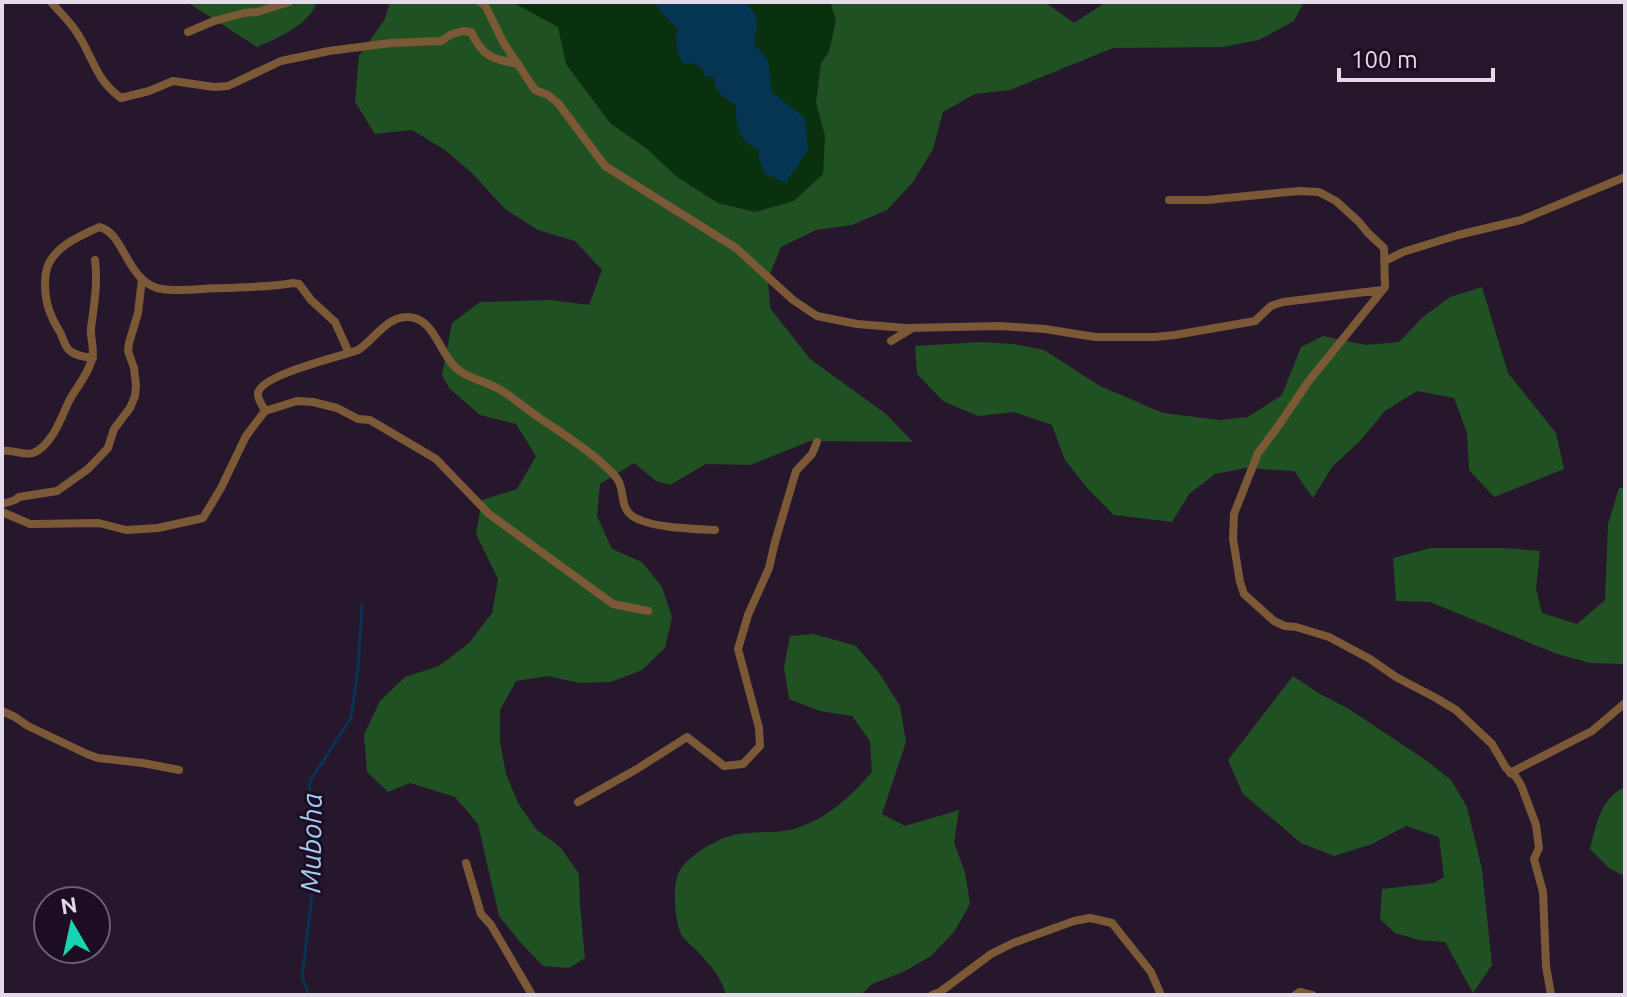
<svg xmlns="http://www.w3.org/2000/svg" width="1627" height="997" font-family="Ubuntu,sans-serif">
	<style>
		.green { fill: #0a310d }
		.forest { fill: #205122 }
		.water { fill: #063554 }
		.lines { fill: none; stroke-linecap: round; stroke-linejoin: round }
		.stream { stroke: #063554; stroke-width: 3 }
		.street { stroke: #7c5936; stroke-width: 8 }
		.labels { text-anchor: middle; stroke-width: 6; stroke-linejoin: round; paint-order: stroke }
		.water-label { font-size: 28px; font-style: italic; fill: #a1cef5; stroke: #1d0d23 }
	</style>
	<rect width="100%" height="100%" fill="#27172d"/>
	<path class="green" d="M 512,2 L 830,2 L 836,20 L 829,52 L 821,63 L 816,103 L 825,136 L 823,174 L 794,201 L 755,212 L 718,203 L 677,177 L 646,148 L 611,124 L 566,64 L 558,27 Z"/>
	<path class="forest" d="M 187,2 L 317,2 C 308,26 279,37 257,47 Z
		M 390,2 L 512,2 L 558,27 L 566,64 L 611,124 L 646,148 L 677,177 L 718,203 L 755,212 L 794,201 L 823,174 L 825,136 L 816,103 L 821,63 L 829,52 L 836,20 L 830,2 L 1045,2 L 1074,23 L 1106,2 L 1304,2 L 1294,21 L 1259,40 L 1223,47 L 1113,48 L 1010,90 L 975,94 L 943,112 L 933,149 L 913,182 L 887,210 L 852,225 L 816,230 L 781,247 L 768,279 L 770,308 L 810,359 L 886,414 L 913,442 L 810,441 L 750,465 L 706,464 L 670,485 L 656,481 L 634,463 L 600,484 L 597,516 L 612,549 L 642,562 L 662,587 L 672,617 L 665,648 L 642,670 L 611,682 L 579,683 L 548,676 L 516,681 L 500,710 L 500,742 L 506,774 L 518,803 L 536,829 L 561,848 L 579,874 L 580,905 L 585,958 L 569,968 L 543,966 L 521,943 L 499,916 L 478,824 L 455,797 L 410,783 L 388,792 L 367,772 L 364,735 L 380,701 L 405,677 L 439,666 L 469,643 L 492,613 L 498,579 L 476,534 L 482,500 L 517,489 L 536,456 L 516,424 L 480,415 L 449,388 L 442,375 L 452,323 L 480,302 L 551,300 L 589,305 L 602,270 L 575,241 L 538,230 L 505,209 L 473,174 L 445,150 L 412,130 L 375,134 L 355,102 L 359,56 L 385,19 Z
		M 1482,287 L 1508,373 L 1556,433 L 1564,469 L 1494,497 L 1469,470 L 1467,433 L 1454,398 L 1417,391 L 1385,411 L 1360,441 L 1332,467 L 1313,498 L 1294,471 L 1246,468 L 1215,474 L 1189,494 L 1172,522 L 1114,515 L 1088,489 L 1065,460 L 1052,425 L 1014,412 L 978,416 L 943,401 L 917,374 L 915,346 L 981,342 L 1013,344 L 1044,350 L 1100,386 L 1163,413 L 1220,420 L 1248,417 L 1282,395 L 1301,347 L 1323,336 L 1366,345 L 1399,342 L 1423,317 L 1450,297 Z
		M 1619,488 L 1625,488 L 1625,664 L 1590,663 L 1557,654 L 1430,602 L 1396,601 L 1393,558 L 1431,548 L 1504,548 L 1540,551 L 1536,589 L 1542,613 L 1577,624 L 1605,600 L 1608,524 Z
		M 814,634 L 856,646 L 880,674 L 900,706 L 906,742 L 882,814 L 905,826 L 959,810 L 954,843 L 965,872 L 970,904 L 954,932 L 931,956 L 903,972 L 872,984 L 861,995 L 726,995 C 722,978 709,963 696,950 C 691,945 683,939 680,932 C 675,918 672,885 679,872 C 687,856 717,839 733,835 C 755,830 779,835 800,827 C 830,816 851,796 872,772 L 870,741 L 852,716 L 820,711 L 789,699 L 784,667 L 790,636 Z
		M 1293,676 L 1320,694 L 1349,709 L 1427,761 L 1451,780 L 1467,807 L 1482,869 L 1492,965 L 1473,993 L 1445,942 L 1419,940 L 1395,933 L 1380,919 L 1382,889 L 1434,883 L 1444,877 L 1439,837 L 1406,826 L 1372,844 L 1334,856 L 1301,843 L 1243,794 L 1228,760 Z
		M 1625,787 L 1625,876 L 1610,869 L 1590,849 C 1596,825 1601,797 1625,787 Z"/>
	<path class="water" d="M 655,2 L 747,2 C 748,6 751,9 754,12 C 760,22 755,33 754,44 L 768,60 L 771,91 L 805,118 L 808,150 L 787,181 L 788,184 L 764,173 L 759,158 L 759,149 C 738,143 736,124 736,105 C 725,98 714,91 714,77 L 704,76 L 702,68 L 692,63 L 684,64 C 676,53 674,41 678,29 L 659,10 Z"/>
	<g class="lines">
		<path class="stream" d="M 309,995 L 302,977 L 313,887 L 307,832 L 310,781 L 351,718 L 358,668 L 362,605"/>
		<path class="street" d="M 51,2 C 60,13 72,23 79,36 C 94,60 96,80 121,98 L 149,91 L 173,81 L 214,87 L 228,86 L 281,61 L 329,51 L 391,43 L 441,41 L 452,34 L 463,31 L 471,32 C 483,57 492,59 518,64
			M 480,2 L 485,5 L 503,42 L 535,90 L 548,95 L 558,103 L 605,166 L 736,248 L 793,300 L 817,316 L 857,324 L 906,328 L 1000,326 L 1045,329 L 1095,337 L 1155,337 L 1175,335 L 1255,321 L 1271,306 L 1283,302 L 1382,290
			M 188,32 L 214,21 L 244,13 L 257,12 L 289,2
			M 1169,200 L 1207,200 L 1299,191 L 1319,192 L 1336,201 L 1358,221 L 1368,233 L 1384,248 L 1385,287 L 1308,382 L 1279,425 L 1258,453 L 1234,514 L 1233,539 L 1240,582 L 1244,594 L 1274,621 L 1285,626 L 1296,627 L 1329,637 L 1370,659 L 1396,677 L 1436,698 L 1456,710 L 1492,744 L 1506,768 L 1516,777 L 1521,785 L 1536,825 L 1539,848 L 1534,859 L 1543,892 L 1546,966 L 1551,995
			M 1385,261 L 1403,252 L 1458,235 L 1521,220 L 1625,177
			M 891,341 L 911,329
			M 93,358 C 85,357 75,356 69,350 C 65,346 63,339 61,334 C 58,328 54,323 52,317 C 45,303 42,278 49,263 C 59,244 81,236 99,227 C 119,231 125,263 141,278 C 147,284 154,288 162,289 C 183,292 204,288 225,288 C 248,287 270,287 293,283 L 299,284 L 311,300 L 335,322 L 349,353
			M 265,411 C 263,406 257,399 258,393 C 262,374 340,357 358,350 C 374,340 386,317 407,317 C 435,316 440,358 460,371 C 471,379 487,382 499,389 C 513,397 525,408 538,417 C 560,432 583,446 603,464 C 608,469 616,475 619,482 C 624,493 621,507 631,515 C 647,528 694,529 715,530
			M 2,451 C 12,449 23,456 33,453 C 51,446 61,419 68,403 C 75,388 88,376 92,359 C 95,349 90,339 91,328 C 94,305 98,284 95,260
			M 2,504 L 15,500 L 19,497 L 57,491 L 88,469 L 108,448 L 114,429 L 130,408 L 135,396 L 136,385 L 134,368 L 128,351 L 129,343 L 138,313 L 142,279
			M 2,512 L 30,524 L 99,523 L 126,530 L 158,528 L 203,518 L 221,488 L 246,436 L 265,411 L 297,401 L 313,402 L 337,408 L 358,419 L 370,420 L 436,459 L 489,514 L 613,604 L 648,611
			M 2,711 L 15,717 L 28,726 L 87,754 L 98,758 L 143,763 L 179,770
			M 1510,773 L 1592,731 L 1625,703
			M 578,802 L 637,769 L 687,737 L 724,766 L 743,764 L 760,746 L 759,728 L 738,649 L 748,615 L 769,568 L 775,542 L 796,471 L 812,454 L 817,442
			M 466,863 L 481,914 L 491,925 L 532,995
			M 932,995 L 940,992 L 991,954 L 1013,943 L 1074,921 L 1090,918 L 1112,923 L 1151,972 L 1161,995
			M 1295,995 L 1300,992 L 1312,995"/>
	</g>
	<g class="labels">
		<g class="water-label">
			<text transform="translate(311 843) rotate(-89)" y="10">Muboha</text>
		</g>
	</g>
	<rect width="1627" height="997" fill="none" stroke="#e5dae9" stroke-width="8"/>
	<g transform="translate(72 925) rotate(351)"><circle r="38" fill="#1d0d23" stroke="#6d5f72" stroke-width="2"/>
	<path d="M0-6L14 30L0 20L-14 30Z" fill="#18d5b2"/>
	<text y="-12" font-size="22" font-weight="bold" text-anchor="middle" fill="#e5dae9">N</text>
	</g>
	<path d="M1339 68v12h154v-12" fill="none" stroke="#e5dae9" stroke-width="4"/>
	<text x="1351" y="68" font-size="24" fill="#e5dae9" stroke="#1d0d23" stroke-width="6" paint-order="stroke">100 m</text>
</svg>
